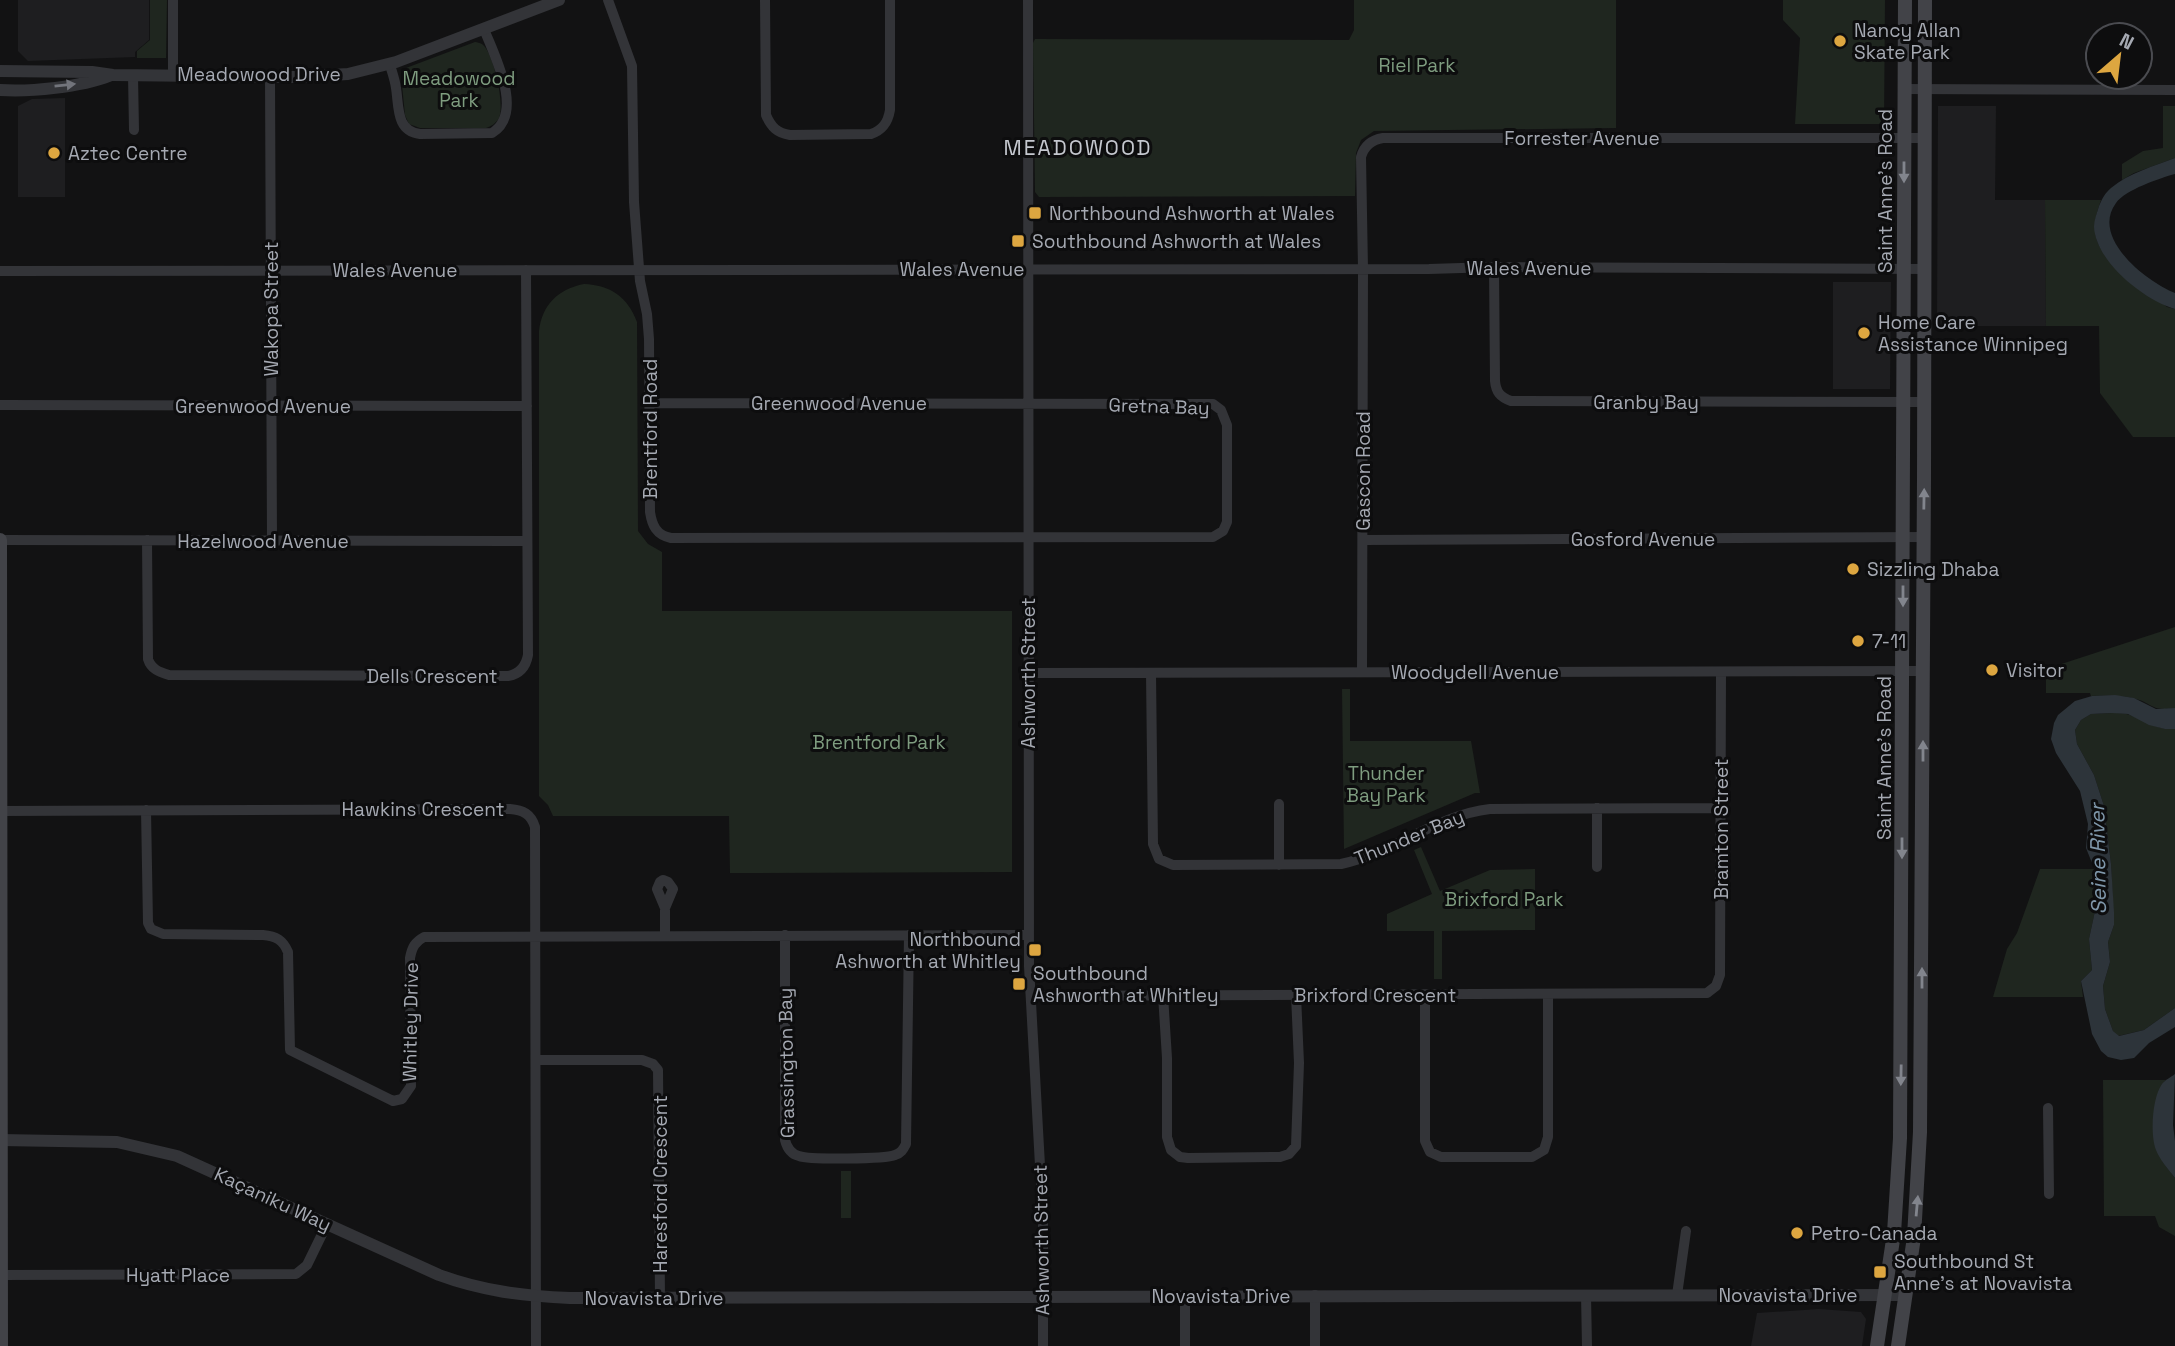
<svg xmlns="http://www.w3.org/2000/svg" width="2175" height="1346" font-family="'Space Grotesk',sans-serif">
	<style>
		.built { fill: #1e1e20 }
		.green { fill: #1f261f }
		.water { fill: #2d343a }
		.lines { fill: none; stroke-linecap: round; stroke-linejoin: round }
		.minor { stroke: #333438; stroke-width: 10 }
		.tertiary { stroke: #333438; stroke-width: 12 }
		.secondary { stroke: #424348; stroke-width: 14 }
		.oneway { fill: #72747b }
		.oneway2 { fill: #82858d }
		.poi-dot { fill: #dda640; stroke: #0d0d0e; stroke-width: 2.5 }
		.labels { text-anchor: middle; stroke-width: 6; stroke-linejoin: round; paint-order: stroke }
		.poi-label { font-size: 19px; fill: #a5a9b2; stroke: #0d0d0e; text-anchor: start }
		.park-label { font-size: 19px; fill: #7e9c7f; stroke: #0d0d0e }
		.street-label { font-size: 19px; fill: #a5a9b2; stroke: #0d0d0e }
		.neighbourhood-label { font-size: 21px; letter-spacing: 2px; fill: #c5c8cf; stroke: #0d0d0e }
		.water-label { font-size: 21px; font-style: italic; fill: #7f97aa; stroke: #0d0d0e }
	</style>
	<rect width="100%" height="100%" fill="#121213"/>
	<path class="built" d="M 18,0 L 149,0 L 149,40 L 135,52 L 135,57 L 28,61 L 18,51 Z
		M 65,98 L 65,197 L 18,197 L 18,106 L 32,99 Z
		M 1938,106 L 1996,106 L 1995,200 L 2045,200 L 2046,326 L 1937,326 Z
		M 1833,282 L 1891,282 L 1890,389 L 1833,389 Z
		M 1819,1309 L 1861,1312 L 1866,1319 L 1862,1346 L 1751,1346 L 1757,1313 Z"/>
	<path class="green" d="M 150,0 L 167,0 L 166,58 L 137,58 L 137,51 L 150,40 Z
		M 1354,0 L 1616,0 L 1616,128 L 1374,131 L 1361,140 L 1356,153 L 1355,196 L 1039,197 L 1035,192 L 1033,43 L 1035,39 L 1349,40 L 1354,30 Z
		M 1783,0 L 1885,0 L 1884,124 L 1795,124 L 1800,38 L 1783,20 Z
		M 475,42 C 480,43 482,43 485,47 C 494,59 505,103 499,118 C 496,123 492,126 486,128 L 420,128 L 409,124 L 405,115 L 401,75 L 406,68 Z
		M 2163,106 L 2175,106 L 2175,158 L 2134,173 L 2122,180 L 2122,164 L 2143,151 L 2163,148 Z
		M 2045,200 L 2101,200 C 2087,239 2098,251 2128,275 C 2141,286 2154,296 2167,307 L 2175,309 L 2175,437 L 2133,437 L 2100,393 L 2099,326 L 2046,326 Z
		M 584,284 C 610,285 628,297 637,322 L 638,531 L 648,544 L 662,552 L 662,611 L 1012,611 L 1012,872 L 730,873 L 729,816 L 553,816 L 548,805 L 539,796 L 539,331 C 542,305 558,289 584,284 Z
		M 2175,627 L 2175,708 C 2149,712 2153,702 2132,698 C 2118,695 2104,696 2091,696 L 2090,693 L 2046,693 L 2046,669 Z
		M 1342,689 L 1350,689 L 1350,741 L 1471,741 L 1480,793 L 1475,793 L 1344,849 Z
		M 2112,713 C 2118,713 2124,713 2130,715 C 2146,721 2156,730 2175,729 L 2175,1008 L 2144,1030 L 2118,1036 L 2113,1031 L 2105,1009 L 2103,986 L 2110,962 L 2108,942 L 2114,925 L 2111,864 L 2104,806 L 2094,775 L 2077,744 L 2075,730 L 2081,720 L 2091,714 Z
		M 1421,847 L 1440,891 L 1490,870 L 1535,869 L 1535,930 L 1442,931 L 1442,979 L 1434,979 L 1434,931 L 1387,931 L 1387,914 L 1432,894 L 1414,850 Z
		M 2040,869 L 2094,869 L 2095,911 L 2089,939 L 2092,970 L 2081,981 L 2083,997 L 1993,997 L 2007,949 L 2017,933 Z
		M 2103,1080 L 2166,1080 L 2163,1083 L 2162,1161 L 2175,1178 L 2175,1236 L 2159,1227 L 2155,1216 L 2104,1216 Z
		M 841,1171 L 851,1171 L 851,1218 L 841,1218 Z"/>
	<path class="water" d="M 2175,158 L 2175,174 C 2160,178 2125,190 2116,203 C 2090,238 2147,282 2175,293 L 2175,309 C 2144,300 2096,262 2094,227 C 2094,220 2097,213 2099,206 C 2102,199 2105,193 2111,188 C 2129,173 2154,166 2175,158 Z
		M 2115,695 L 2134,698 L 2156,709 L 2175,708 L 2175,729 L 2165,729 L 2149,725 L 2128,714 L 2112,713 L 2091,714 L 2081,720 L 2075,730 L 2077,744 L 2094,775 L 2104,806 L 2111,864 L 2114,912 L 2114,925 L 2108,942 L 2110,962 L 2103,986 L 2105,1009 L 2113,1031 L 2119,1036 L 2144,1030 L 2175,1008 L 2175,1027 L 2149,1043 L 2134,1058 L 2121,1060 L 2108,1057 L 2101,1051 L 2092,1034 L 2081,981 L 2092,970 L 2089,939 L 2095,911 L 2094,868 L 2086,848 L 2088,824 L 2080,791 L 2056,753 L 2051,739 L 2054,723 L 2058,715 L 2075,701 L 2092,696 Z
		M 2175,1074 L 2173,1125 L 2175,1141 L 2175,1178 C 2168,1169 2160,1160 2156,1150 C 2150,1135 2152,1098 2162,1084 C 2165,1080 2171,1077 2175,1074 Z"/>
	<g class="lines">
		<path class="minor" d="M 608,0 L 632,66 L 634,202 L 640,281 L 647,314 L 649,339 L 650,512 C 652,525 656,535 671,538 L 1213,537 L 1223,531 L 1227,522 L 1227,425 L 1221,410 L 1213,404 L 650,403
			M 765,0 L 766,115 C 771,127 777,133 790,135 L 871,134 C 883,130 888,122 890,110 L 890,0
			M 1028,0 L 1029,966 L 1043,1220 L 1043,1346
			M 390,65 C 392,72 395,80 396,88 C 399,107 396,131 420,134 L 492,133 C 525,113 494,55 484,29
			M 133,75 L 134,130
			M 173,75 L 173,0
			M 270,77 L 272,541
			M 1903,89 L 2175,90
			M 1494,267 L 1495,381 C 1496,392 1500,397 1511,401 L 1924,402
			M 0,271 L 1429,269 L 1494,267 L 1924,269
			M 0,405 L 527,406
			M 0,540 L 527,541
			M 147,540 L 148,659 C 151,669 159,672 169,675 L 508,676 C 520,674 526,666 528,655 L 526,270
			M 1363,540 L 1923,537
			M 1362,672 L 1363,269 L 1361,157 C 1364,146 1371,140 1383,138 L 1925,138
			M 1028,673 L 1923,671
			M 1151,673 L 1153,844 L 1159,859 L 1173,865 L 1341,864 C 1393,853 1437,815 1490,809 L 1721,808
			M 1597,808 L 1597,867
			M 146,810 L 148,923 L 151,929 L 163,934 L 263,935 C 276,936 283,940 288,952 L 290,1050 L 393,1101 L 402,1099 L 411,1086 L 410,958 C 412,947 415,942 424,937 L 1029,935
			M 0,811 L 510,809 C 523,810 531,814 535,827 L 536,1346
			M 1279,865 L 1279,804
			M 665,908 L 657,889 L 660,882 L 663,880 L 668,882 L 673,889 L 665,908 L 665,936
			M 785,935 L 785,1140 C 787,1148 791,1154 799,1156 C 810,1160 885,1159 895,1155 C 901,1153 903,1150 906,1144 L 909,935
			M 1163,995 L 1167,1058 L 1167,1137 L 1171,1150 L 1180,1157 L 1188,1158 L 1280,1157 L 1289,1154 L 1296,1146 L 1299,1063 L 1296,995
			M 1425,995 L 1425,1141 L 1430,1152 L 1441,1157 L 1532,1157 L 1544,1150 L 1548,1137 L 1548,994
			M 1031,996 L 1707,993 L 1716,986 L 1720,975 L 1721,672
			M 536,1060 L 642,1060 L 653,1064 L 658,1070 L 660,1298
			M 2048,1108 L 2049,1194
			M 0,1275 L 296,1274 L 307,1265 L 327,1224
			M 1586,1295 L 1587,1346
			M 1677,1295 L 1686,1231
			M 1185,1346 L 1185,1296
			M 1315,1346 L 1315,1295"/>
		<path class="tertiary" d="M 0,71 L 92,72 L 113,75 L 299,77 L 348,74 L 396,62 L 559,0
			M 0,90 C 30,92 81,87 109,76
			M 0,1140 L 117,1142 L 177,1156 L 439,1275 C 482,1291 524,1296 570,1298 L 1906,1295"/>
		<path class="secondary" d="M 0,540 L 1,1346
			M 1877,1346 L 1894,1233 L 1900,1138 L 1905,0
			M 1898,1346 L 1914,1237 L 1920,1132 L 1924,479 L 1925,0"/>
	</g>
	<defs><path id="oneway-solid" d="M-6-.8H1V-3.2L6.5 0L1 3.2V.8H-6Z" transform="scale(1.75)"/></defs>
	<use class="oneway" href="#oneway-solid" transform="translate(65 85) rotate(-6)"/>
	<g class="oneway2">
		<use href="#oneway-solid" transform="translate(1904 172) rotate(90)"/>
		<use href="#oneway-solid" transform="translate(1924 499) rotate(-89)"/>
		<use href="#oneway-solid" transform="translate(1903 596) rotate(90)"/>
		<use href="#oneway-solid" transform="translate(1923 751) rotate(-90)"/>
		<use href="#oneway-solid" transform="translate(1902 848) rotate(90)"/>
		<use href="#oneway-solid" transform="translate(1922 978) rotate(-90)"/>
		<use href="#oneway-solid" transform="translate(1901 1075) rotate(91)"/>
		<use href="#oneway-solid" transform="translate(1917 1206) rotate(-85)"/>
	</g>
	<g class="poi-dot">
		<circle cx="1840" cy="41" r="7"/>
		<circle cx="54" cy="153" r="7"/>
		<rect x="1028" y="206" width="14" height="14" rx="3.5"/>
		<rect x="1011" y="234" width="14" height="14" rx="3.5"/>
		<circle cx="1864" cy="333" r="7"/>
		<circle cx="1853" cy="569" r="7"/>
		<circle cx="1858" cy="641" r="7"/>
		<circle cx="1992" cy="670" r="7"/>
		<rect x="1028" y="943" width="14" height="14" rx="3.5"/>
		<rect x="1012" y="977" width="14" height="14" rx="3.5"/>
		<circle cx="1797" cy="1233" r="7"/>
		<rect x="1873" y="1265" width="14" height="14" rx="3.5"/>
	</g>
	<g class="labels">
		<g class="poi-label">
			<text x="1854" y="37">Nancy Allan<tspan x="1854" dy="22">Skate Park</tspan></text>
			<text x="68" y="160">Aztec Centre</text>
			<text x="1049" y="220">Northbound Ashworth at Wales</text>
			<text x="1032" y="248">Southbound Ashworth at Wales</text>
			<text x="1878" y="329">Home Care<tspan x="1878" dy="22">Assistance Winnipeg</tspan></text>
			<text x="1867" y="576">Sizzling Dhaba</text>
			<text x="1872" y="648">7-11</text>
			<text x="2006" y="677">Visitor</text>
			<text x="1021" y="946" text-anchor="end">Northbound<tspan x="1021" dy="22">Ashworth at Whitley</tspan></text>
			<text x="1033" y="980">Southbound<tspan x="1033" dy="22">Ashworth at Whitley</tspan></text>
			<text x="1811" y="1240">Petro-Canada</text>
			<text x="1894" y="1268">Southbound St<tspan x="1894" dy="22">Anne's at Novavista</tspan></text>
		</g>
		<g class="park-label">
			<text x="1417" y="72">Riel Park</text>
			<text x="459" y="85">Meadowood<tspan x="459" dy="22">Park</tspan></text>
			<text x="879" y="749">Brentford Park</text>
			<text x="1386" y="780">Thunder<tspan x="1386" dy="22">Bay Park</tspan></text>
			<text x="1504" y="906">Brixford Park</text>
		</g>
		<g class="street-label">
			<text x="259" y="81">Meadowood Drive</text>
			<text x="1582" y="145">Forrester Avenue</text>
			<text transform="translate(1885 191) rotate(-90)" y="7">Saint Anne's Road</text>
			<text x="1529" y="275">Wales Avenue</text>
			<text x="962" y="276">Wales Avenue</text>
			<text x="395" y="277">Wales Avenue</text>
			<text transform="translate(271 309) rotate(-90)" y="7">Wakopa Street</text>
			<text x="1646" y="409">Granby Bay</text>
			<text x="839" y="410">Greenwood Avenue</text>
			<text x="263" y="413">Greenwood Avenue</text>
			<text transform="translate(1159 406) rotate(2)" y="7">Gretna Bay</text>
			<text transform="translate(650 429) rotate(-90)" y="7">Brentford Road</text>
			<text transform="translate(1363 471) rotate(-90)" y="7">Gascon Road</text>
			<text x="1643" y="546">Gosford Avenue</text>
			<text x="263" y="548">Hazelwood Avenue</text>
			<text x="1475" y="679">Woodydell Avenue</text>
			<text transform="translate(1028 673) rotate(-90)" y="7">Ashworth Street</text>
			<text x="432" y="683">Dells Crescent</text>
			<text transform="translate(1884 758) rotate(-90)" y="7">Saint Anne's Road</text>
			<text x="423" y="816">Hawkins Crescent</text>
			<text transform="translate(1721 829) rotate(-90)" y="7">Bramton Street</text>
			<text transform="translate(1409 837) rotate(-22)" y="7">Thunder Bay</text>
			<text x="1375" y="1002">Brixford Crescent</text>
			<text transform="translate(410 1022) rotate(-89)" y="7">Whitley Drive</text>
			<text transform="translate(786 1063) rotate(-91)" y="7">Grassington Bay</text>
			<text transform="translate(660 1184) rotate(-90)" y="7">Haresford Crescent</text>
			<text transform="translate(273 1199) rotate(25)" y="7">Kaçaniku Way</text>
			<text transform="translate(1041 1240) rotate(-91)" y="7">Ashworth Street</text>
			<text x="178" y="1282">Hyatt Place</text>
			<text x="1788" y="1302">Novavista Drive</text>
			<text x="1221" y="1303">Novavista Drive</text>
			<text x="654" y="1305">Novavista Drive</text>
		</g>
		<g class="neighbourhood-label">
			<text x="1078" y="155">MEADOWOOD</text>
		</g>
		<g class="water-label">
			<text transform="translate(2098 859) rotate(-91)" y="7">Seine River</text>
		</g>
	</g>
	<g transform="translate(2119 56) rotate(28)"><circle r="33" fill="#0d0d0e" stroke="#4a4b50" stroke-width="2"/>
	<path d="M0-5L12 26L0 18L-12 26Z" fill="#dda640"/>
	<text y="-10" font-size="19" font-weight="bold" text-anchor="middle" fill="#a5a9b2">N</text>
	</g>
</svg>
